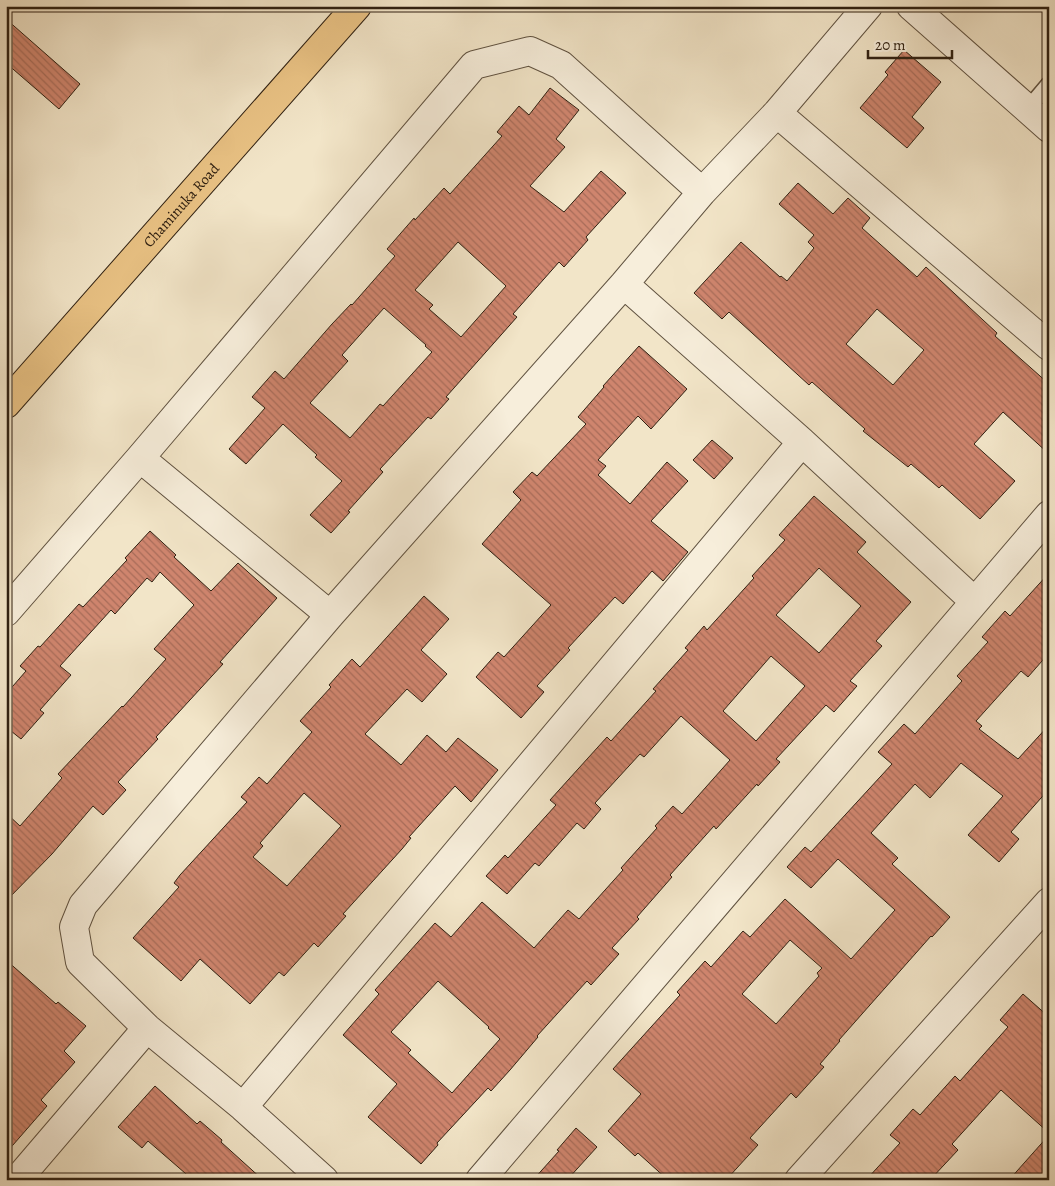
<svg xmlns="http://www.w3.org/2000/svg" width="1055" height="1186" font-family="Alegreya,serif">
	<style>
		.building { fill: url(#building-back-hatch); stroke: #302112; fill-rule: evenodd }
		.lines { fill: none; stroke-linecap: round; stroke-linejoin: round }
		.service-casing { stroke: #605240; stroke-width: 18 }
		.minor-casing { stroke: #605240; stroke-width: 30 }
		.tertiary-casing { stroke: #605240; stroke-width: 30 }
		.primary-casing { stroke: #302112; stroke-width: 30 }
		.service { stroke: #f7eedb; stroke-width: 15 }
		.minor { stroke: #f7eedb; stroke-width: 28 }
		.tertiary { stroke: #f7eedb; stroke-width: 28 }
		.primary { stroke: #e9c284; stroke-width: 28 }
		.labels { text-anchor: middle; stroke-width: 4.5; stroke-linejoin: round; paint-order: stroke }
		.street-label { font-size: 15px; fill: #302112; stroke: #f7eedb }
	</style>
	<defs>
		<pattern id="building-back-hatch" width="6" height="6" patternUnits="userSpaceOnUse" patternTransform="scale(1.25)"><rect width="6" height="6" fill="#cf856e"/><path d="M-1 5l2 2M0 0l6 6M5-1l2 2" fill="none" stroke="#a86c59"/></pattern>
	</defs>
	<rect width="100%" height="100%" fill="#f2e5c8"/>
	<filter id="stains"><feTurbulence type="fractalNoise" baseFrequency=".004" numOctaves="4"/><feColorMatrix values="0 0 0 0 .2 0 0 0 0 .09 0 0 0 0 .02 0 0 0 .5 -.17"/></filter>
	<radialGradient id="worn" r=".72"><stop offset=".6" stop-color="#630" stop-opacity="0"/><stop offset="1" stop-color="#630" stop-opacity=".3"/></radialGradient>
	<path class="building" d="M 6,19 L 80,84 L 59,109 L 6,63 Z
		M 904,50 L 941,82 L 912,117 L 924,128 L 907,148 L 860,108 L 888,75 L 885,72 Z
		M 550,88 L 579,110 L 556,139 L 565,147 L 530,186 L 564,212 L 601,171 L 626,193 L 586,237 L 588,240 L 564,267 L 559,262 L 513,314 L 517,317 L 446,397 L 449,399 L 431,419 L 428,417 L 380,469 L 383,472 L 348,511 L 350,512 L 331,533 L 310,515 L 342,481 L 315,457 L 317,455 L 283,424 L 246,464 L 229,449 L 265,408 L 252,397 L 275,371 L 284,379 L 332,324 L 351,304 L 352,305 L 395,256 L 387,249 L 414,218 L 415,220 L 444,188 L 450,194 L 502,136 L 497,132 L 519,106 L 529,115 ZM 458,242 L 506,286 L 461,337 L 429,309 L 433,305 L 415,290 ZM 384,308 L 426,345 L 425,346 L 432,352 L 383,406 L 380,404 L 350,438 L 310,403 L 348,361 L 342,355 Z
		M 798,183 L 833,214 L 848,198 L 870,218 L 862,228 L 917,277 L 926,267 L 997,333 L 995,336 L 1049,384 L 1049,454 L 1003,412 L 974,444 L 1015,481 L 980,519 L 942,485 L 939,488 L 911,464 L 908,467 L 863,431 L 865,429 L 812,382 L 809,385 L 729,312 L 722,319 L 694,293 L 741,242 L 780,277 L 781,276 L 787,281 L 814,248 L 808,242 L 814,235 L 779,204 ZM 877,309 L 924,350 L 893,385 L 846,344 Z
		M 639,346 L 687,389 L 651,429 L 638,416 L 598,460 L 606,466 L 598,475 L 630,504 L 667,462 L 688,481 L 651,521 L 688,552 L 663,581 L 652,571 L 623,604 L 615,597 L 568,648 L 570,650 L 537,686 L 544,692 L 521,718 L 476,677 L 498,652 L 504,657 L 551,605 L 482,544 L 521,500 L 513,492 L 532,472 L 537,476 L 586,424 L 578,417 L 604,387 L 603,386 Z
		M 712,440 L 733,458 L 714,479 L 693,460 Z
		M 814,496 L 866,542 L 857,552 L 911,602 L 876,641 L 882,646 L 850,681 L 857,686 L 834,712 L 826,705 L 776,759 L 780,762 L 758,786 L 757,784 L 716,829 L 714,826 L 670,875 L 672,877 L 637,917 L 639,919 L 612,948 L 619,954 L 591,985 L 587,981 L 537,1036 L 538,1037 L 510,1070 L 491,1091 L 488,1088 L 437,1143 L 438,1145 L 421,1164 L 368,1117 L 397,1084 L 343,1035 L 379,994 L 375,990 L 435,923 L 451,937 L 482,902 L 534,948 L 568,910 L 579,919 L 623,870 L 621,868 L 657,828 L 655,826 L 673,806 L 682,814 L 730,760 L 681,716 L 644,757 L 640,754 L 595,803 L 601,809 L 584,829 L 577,823 L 539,866 L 535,863 L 507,894 L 486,876 L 505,855 L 508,858 L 556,805 L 550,800 L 607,737 L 611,741 L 656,691 L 653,689 L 688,650 L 685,648 L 704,626 L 707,630 L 754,578 L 752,576 L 785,540 L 779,535 ZM 819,568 L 861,606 L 819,653 L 776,615 ZM 771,656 L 805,686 L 756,741 L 723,711 ZM 438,981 L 489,1027 L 488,1028 L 500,1039 L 452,1093 L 408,1053 L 411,1050 L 391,1032 Z
		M 150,531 L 176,555 L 174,557 L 211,591 L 238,563 L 277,598 L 220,662 L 223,664 L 156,737 L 158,739 L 118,782 L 126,790 L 103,815 L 93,806 L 52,854 L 6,901 L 6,813 L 20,826 L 62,778 L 58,774 L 122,706 L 123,707 L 166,659 L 154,649 L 194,605 L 160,572 L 152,582 L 147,578 L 115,614 L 111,610 L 60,666 L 71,675 L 40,710 L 44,713 L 21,739 L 6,727 L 6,694 L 26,671 L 20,666 L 38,646 L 40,647 L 79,604 L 83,607 L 127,560 L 125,558 Z
		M 1049,573 L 1049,653 L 1028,677 L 1021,671 L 976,721 L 982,726 L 979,729 L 1018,759 L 1049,725 L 1049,789 L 1011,832 L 1019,839 L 999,862 L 968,835 L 1003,796 L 961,763 L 930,798 L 915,784 L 871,833 L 898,858 L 892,864 L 950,917 L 932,937 L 931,936 L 839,1040 L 840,1041 L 820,1064 L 824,1067 L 796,1098 L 791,1093 L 750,1138 L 758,1145 L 726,1180 L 668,1180 L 638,1153 L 635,1156 L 608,1131 L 641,1094 L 613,1069 L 680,995 L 677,992 L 705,961 L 711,967 L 743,931 L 750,937 L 785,899 L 851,959 L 895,910 L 838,859 L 811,888 L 787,867 L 805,847 L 811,852 L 892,764 L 878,752 L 904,724 L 915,734 L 962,681 L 957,676 L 988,642 L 982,637 L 1005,611 L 1010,616 ZM 790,940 L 822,968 L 817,973 L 819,976 L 776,1024 L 742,994 Z
		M 424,596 L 449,619 L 421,650 L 447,674 L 422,702 L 407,689 L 365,734 L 401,765 L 427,735 L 446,752 L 458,738 L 498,770 L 471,802 L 455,786 L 409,837 L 411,838 L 402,849 L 343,914 L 346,916 L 318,947 L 314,943 L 284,976 L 279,972 L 250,1004 L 200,959 L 181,981 L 133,938 L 179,887 L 174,883 L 180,875 L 247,802 L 241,797 L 259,777 L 267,784 L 312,732 L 300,721 L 331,687 L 329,685 L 352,659 L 360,667 ZM 304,793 L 341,826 L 287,886 L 253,857 L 263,846 L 260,843 Z
		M 6,960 L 56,1004 L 58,1002 L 86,1026 L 64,1051 L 75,1062 L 41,1100 L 47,1106 L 6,1153 Z
		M 1023,994 L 1049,1017 L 1049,1133 L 1001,1090 L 952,1144 L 958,1150 L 930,1180 L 866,1180 L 900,1143 L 890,1135 L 913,1109 L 920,1115 L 955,1076 L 960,1081 L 1008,1027 L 1000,1020 Z
		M 155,1086 L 197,1124 L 200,1121 L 222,1140 L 221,1142 L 263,1180 L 193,1180 L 148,1141 L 142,1148 L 118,1127 Z
		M 576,1128 L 597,1147 L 567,1180 L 533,1180 L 559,1151 L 557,1150 Z
		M 1049,1135 L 1049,1180 L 1009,1180 Z"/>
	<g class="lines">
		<defs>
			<path id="service" d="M 1027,110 L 1049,84"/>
			<path id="minor" d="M 777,113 L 1049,346
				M 802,442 L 974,601
				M 140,458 L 330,615
				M 6,612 L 140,458 L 474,65 L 530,51 L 561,65 L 702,192
				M 243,1107 L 802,442 L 624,284
				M 17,1180 L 147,1028
				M 324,1180 L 243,1107 L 147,1028 L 80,962 L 74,927 L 83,905 L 330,615 L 624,284 L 702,192 L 777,113 L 868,6
				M 480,1180 L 1049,515
				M 799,1180 L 1049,902"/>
			<path id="tertiary" d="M 911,6 L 1049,128"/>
			<g id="primary">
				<path id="s1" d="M 6,404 L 357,6"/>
			</g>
		</defs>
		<use href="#service" class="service-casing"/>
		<use href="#minor" class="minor-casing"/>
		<use href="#tertiary" class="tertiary-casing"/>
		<use href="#primary" class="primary-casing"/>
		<use href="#service" class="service"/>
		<use href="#minor" class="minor"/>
		<use href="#tertiary" class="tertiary"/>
		<use href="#primary" class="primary"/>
	</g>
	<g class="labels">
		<g class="street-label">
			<text dy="5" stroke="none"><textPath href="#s1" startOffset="265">Chaminuka Road</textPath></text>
		</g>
	</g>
	<rect width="1055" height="1186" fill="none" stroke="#f2e5c8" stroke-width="25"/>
	<rect x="8" y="8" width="1040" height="1171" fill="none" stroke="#302112" stroke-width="2.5"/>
	<rect x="12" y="12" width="1030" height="1161" fill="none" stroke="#302112"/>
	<path d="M868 50v8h84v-8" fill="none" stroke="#302112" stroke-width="2.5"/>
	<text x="875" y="50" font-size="15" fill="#302112" stroke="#f7eedb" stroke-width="4" paint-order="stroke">20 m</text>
	<rect width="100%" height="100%" filter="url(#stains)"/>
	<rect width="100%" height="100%" fill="url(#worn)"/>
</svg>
